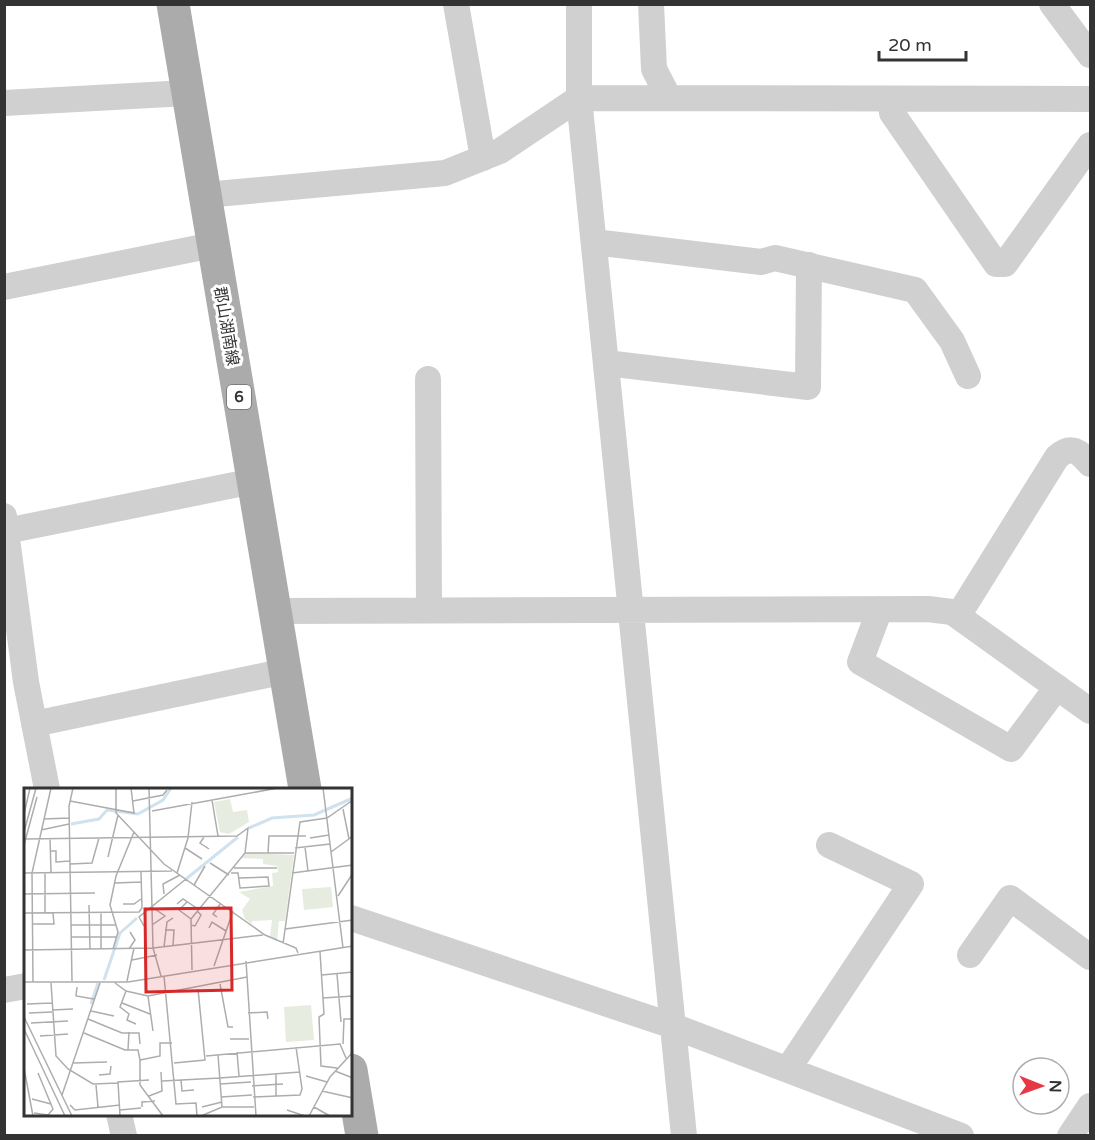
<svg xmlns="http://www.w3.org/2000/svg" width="1095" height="1140" font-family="'Varela Round','Noto Sans JP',sans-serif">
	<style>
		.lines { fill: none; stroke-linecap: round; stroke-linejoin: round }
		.minor { stroke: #d0d0d0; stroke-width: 26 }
		.primary { stroke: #ababab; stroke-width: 33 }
		.labels { text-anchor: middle; stroke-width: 6; stroke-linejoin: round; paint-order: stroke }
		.shield { fill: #fff; stroke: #707070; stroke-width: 1.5 }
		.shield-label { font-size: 15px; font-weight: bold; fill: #333 }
		.street-label { font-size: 16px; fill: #333; stroke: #fff }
		.inset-river { fill: none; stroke: #cfe2ee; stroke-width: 3 }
		.inset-road { fill: none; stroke: #adadad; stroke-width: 1.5 }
		.view { fill: #d62828; fill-opacity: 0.15; stroke: #d62828; stroke-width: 3 }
		.inset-edge { fill: none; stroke: #333; stroke-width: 3 }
	</style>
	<rect width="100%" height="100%" fill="#fff"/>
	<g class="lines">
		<path class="minor" d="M 456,4 L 483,158
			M 579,4 L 579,98 L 684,1136
			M 651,4 L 654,69 L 669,98
			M 1052,4 L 1090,55
			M 890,99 L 892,113 L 996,264 L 1005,264 L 1090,145
			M 4,103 L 187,93
			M 205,195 L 445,173 L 500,151 L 579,98 L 1090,99
			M 594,242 L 761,262 L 775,258 L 915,290 L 952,341 L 968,376
			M 4,287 L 213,245
			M 606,363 L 808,387 L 809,265
			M 428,379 L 429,610
			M 4,516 L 26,682 L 47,789
			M 6,531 L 254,481
			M 880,609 L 860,662 L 1011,749 L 1057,687
			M 276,611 L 928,609 L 952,612 L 1090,711
			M 958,616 L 1057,457 C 1072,444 1079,452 1090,464
			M 34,724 L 286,671
			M 351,918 L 673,1026 L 961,1136
			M 970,955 L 1010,898 L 1090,957
			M 4,990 L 26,986
			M 788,1069 L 911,884 L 829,845
			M 119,1114 L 124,1136
			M 1070,1136 L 1090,1106"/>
		<path class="primary" d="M 173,4 L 305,789
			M 351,1070 L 362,1136"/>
	</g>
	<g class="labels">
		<rect class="shield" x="227" y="385" width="24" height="24" rx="4.5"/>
		<g class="shield-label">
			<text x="239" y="402">6</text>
		</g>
		<g class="street-label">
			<text transform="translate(227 326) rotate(80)" y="6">郡山湖南線</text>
		</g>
	</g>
	<g transform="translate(24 788)">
		<rect width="328" height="328" fill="#fff"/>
		<path d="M 206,11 L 209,24 L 223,22 L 225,34 L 205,46 L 196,44 L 190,14 ZM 221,65 L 270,67 L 261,133 L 255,133 L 253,153 L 246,149 L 248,132 L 228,133 L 228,136 L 221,131 L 218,122 L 226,111 L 215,104 L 249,98 L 248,85 L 254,84 L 253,78 L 239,76 L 239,71 L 218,70 ZM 307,99 L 309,119 L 280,122 L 278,101 ZM 287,217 L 290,252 L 262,254 L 260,219 Z" fill="#e6ecdf"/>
		<path class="inset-river" d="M 47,36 L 75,31 L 83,22 L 114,26 L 139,12 L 147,0M 225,40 L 248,30 L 290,27 L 329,10M 162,91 L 214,49M 80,192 L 96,145 L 113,130M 67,216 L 74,195"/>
		<path class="inset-road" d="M 92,0 L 92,25 L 140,76 L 241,147 L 272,160 L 274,165M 125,0 L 129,160 L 137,188M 299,0 L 319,160M 188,12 L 194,48M 46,13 L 110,25 L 107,0M 109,13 L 139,7 L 143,2M 319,21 L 325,51M 128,23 L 254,0M 0,26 L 6,0M 20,31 L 45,30M 17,42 L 45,36M 0,44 L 12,0M 180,49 L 176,55 L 185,61M 26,50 L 27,84M 286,50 L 305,47M 2,51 L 213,48 L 224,40 L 221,65 L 167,131 L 168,182M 0,57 L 13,9M 281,59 L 284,83M 161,60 L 178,71M 271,60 L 306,56M 26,63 L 32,63 L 32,74 L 46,73M 307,64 L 329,48M 221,65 L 270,65M 244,65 L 245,48 L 282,48M 84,69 L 94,27M 186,75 L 205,87M 46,76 L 68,75 L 75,50M 210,80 L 253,80M 0,85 L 148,83M 21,85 L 21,125M 153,85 L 164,50 L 168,14M 207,85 L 214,85 L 216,100 L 245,98 L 244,89 L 215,90M 268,85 L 329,77M 91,95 L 117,94M 170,97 L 181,78M 0,106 L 71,105M 140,106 L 139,96 L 156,87M 314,108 L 329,85M 163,114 L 155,122 L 167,131M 99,116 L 110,116 L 117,111M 153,116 L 159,111 L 174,121M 65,117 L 66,161M 128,119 L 141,128 L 128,137M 77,124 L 77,161M 0,125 L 115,124 L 118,120 L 117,84M 193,129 L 189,126 L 197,115M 8,136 L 30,136 L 29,125M 47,137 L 92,137M 167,137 L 171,138 L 177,127 L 173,123M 120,138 L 115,129 L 162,91M 185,140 L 188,134 L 202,143M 261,141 L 329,132M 141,142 L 150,142 L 149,158M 47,149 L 92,149M 259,156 L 276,34 L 303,30 L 329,12M 140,159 L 143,134 L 149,130M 89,161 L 94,144 L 86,117 L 92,88 L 110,44M 105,161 L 111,152 L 106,144M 0,162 L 129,160 L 239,147M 296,164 L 300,226 L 295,229 L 297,278 L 313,280M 108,172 L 133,167M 222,173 L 232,328M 190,178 L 209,123M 313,186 L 317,234M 298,187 L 329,184M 140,188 L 152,316 L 172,315 L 173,328M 48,193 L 45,18 L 49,0M 103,193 L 110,160M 0,194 L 104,194 L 329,158M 9,194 L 8,85 L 27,0M 27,195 L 32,268 L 44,281 L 69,296 L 94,295M 91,195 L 102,203 L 124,208 L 223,189M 196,196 L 204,239 L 209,239M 53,199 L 52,208 L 70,211M 102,203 L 96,219 L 105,226 L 103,232 L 112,236M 124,208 L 129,243M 299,210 L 329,208M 98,215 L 126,226M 3,216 L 28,215M 28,222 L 49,221M 67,223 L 90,228M 5,225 L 28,224M 224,225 L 243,224 L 244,231M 0,229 L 48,328M 64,231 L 98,245 L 115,245 L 116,256M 7,235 L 44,233M 0,241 L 41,328M 60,245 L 101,262 L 114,262 L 116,272 L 136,268 L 136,255 L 148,255M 16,248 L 44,246M 206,251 L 225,251M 319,256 L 320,231 L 329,231M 104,262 L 105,244M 213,264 L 215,288M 194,267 L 198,319M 182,268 L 316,256 L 322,270M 116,272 L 116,297 L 139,328M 49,275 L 83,274M 150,275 L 181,272 L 174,201M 0,280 L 9,328M 311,283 L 329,290M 252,285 L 252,308M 75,287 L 86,286 L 87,278M 282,288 L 303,294M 196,290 L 276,284M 157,292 L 158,303 L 170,302M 138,293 L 196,290M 196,296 L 227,294M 72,297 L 74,319M 228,298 L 259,296M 298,303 L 329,310M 38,307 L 76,195M 125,308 L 138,303 L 137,284M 197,309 L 228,307M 229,309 L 276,307 L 278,301 L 272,259M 8,311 L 27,316M 46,317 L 51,322 L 96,317M 118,319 L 118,314 L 131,313M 178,319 L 198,314M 290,319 L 306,328M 96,322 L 117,320M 263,322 L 281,328M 10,325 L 24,327 L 29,321 L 14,285M 96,328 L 94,294 L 125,292M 177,328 L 198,319 L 230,319M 285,328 L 306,289 L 329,264"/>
		<path class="view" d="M 207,120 L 208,202 L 122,204 L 121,121 Z"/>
		<rect width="328" height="328" class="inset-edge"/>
	</g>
	<rect width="1095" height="1140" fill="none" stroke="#333333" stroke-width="12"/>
	<g transform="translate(1041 1086) rotate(91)"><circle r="28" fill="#ffffff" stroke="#adadad" stroke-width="1.5"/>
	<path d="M0-4.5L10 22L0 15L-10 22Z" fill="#e63946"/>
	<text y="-9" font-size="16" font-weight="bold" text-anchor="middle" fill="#333333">N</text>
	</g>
	<path d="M879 51v9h87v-9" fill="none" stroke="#333333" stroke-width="3"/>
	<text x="888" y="51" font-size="18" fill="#333333" stroke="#ffffff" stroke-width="4.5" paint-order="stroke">20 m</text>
</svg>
